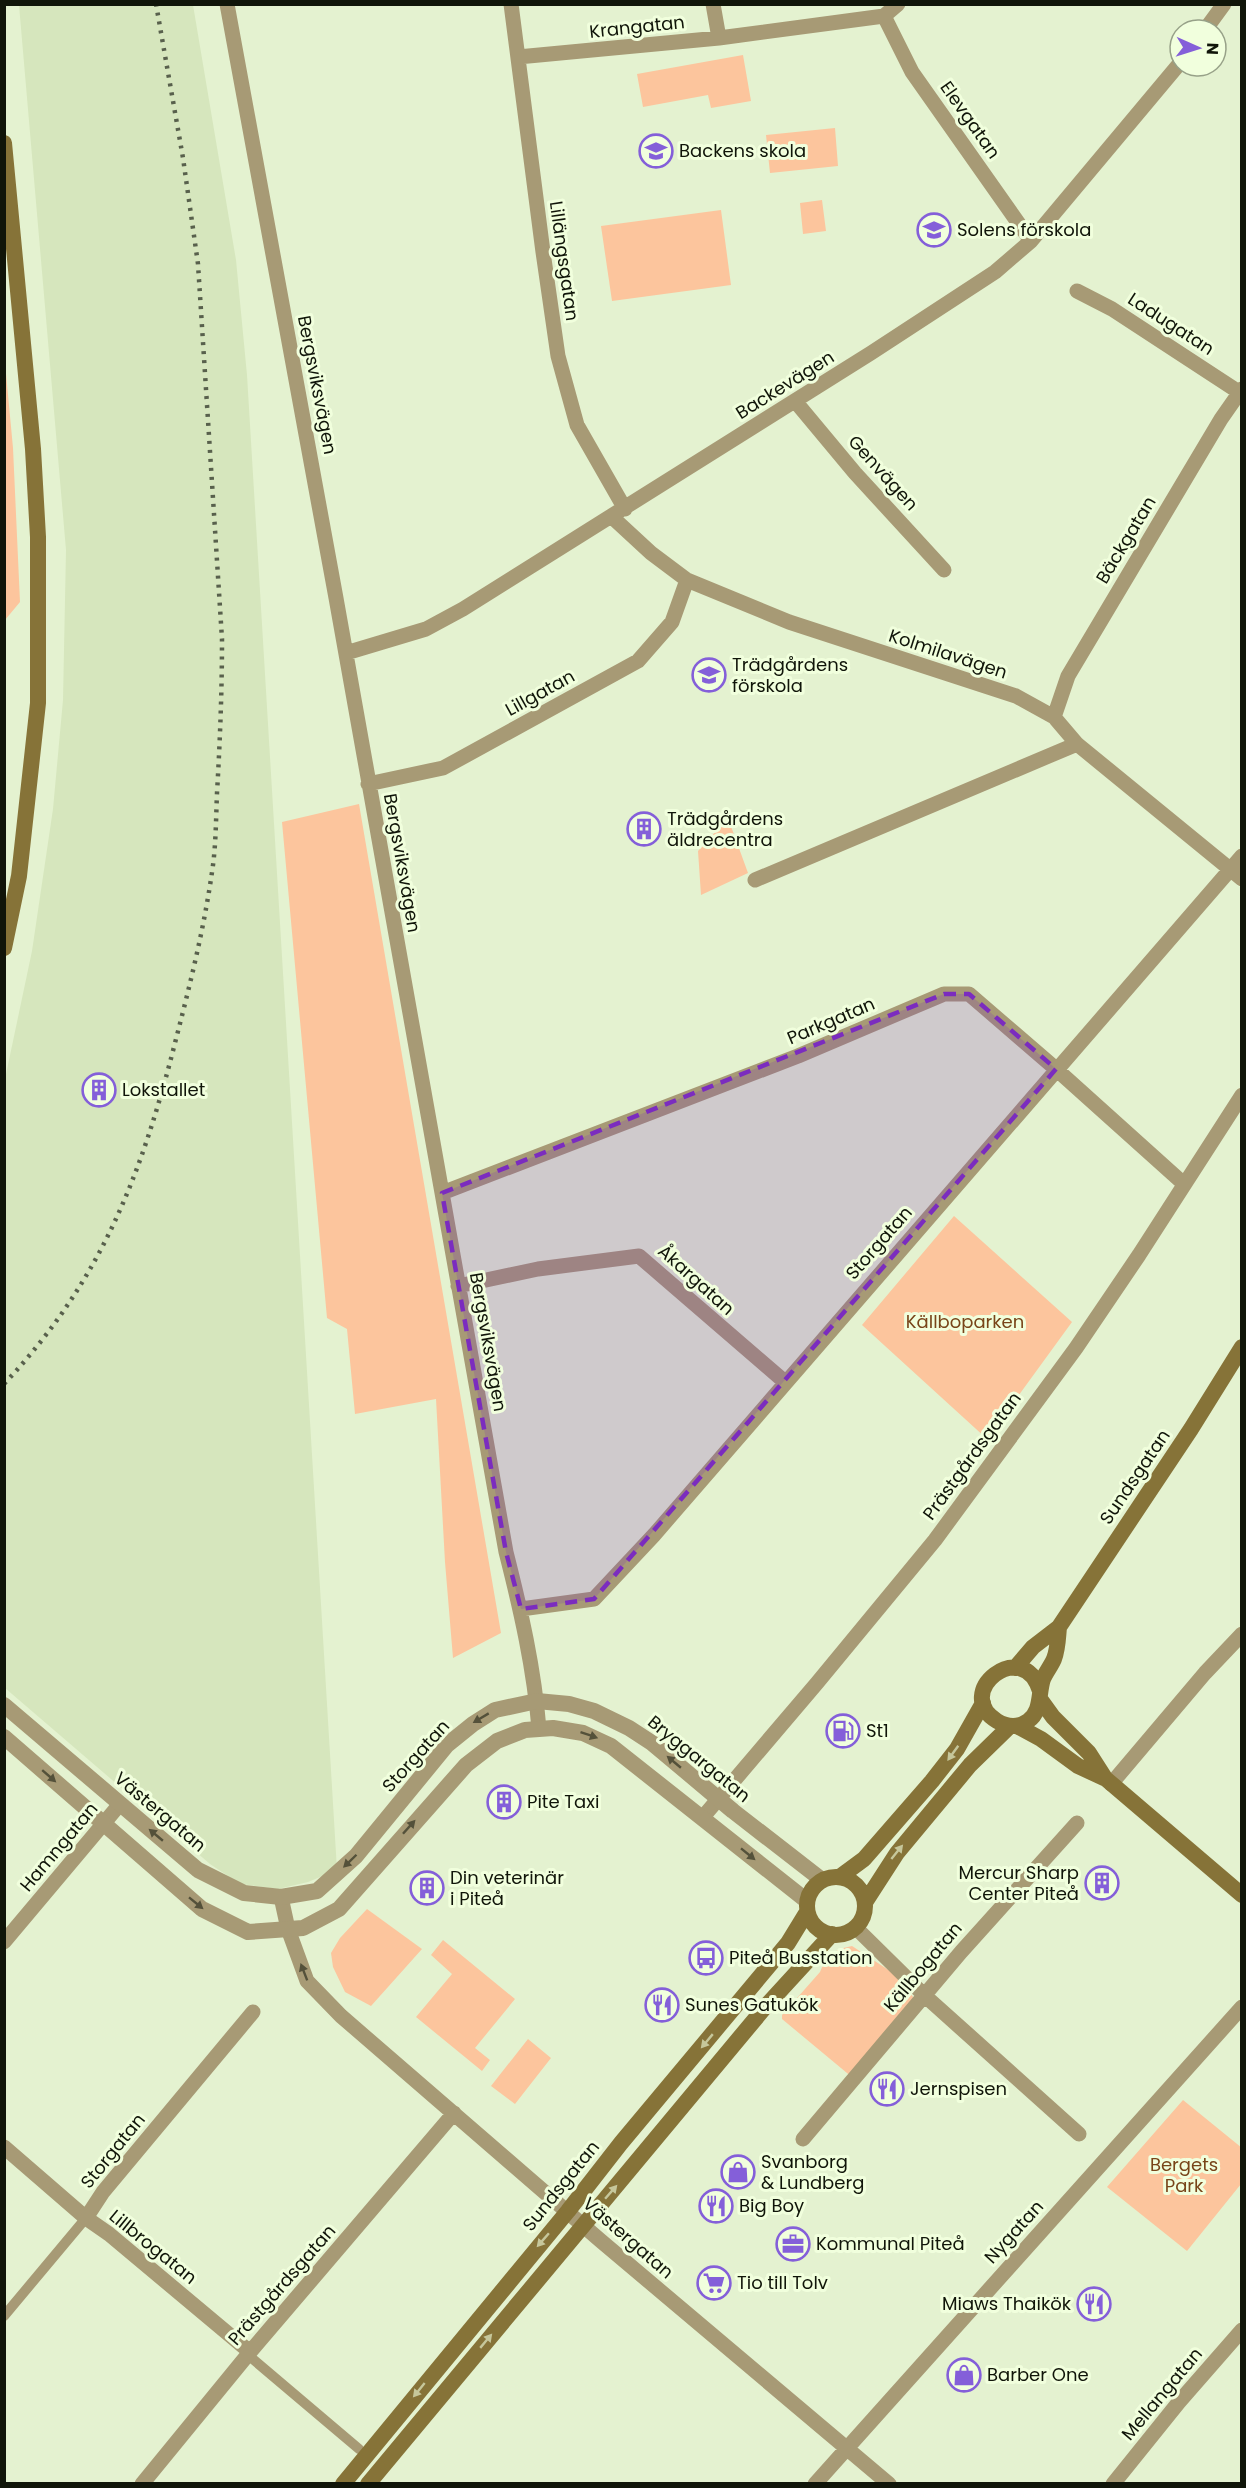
<svg xmlns="http://www.w3.org/2000/svg" width="1246" height="2488" font-family="Poppins,sans-serif">
	<style>
		.built { fill: #d6e6bd }
		.green { fill: #fcc59d }
		.lines { fill: none; stroke-linecap: round; stroke-linejoin: round }
		.pedestrian { stroke: #a79a75; stroke-width: 10 }
		.minor { stroke: #a79a75; stroke-width: 15 }
		.tertiary { stroke: #a79a75; stroke-width: 16 }
		.secondary { stroke: #867338; stroke-width: 16 }
		.rail { stroke: #58604c; stroke-width: 4.5; stroke-dasharray: 3 6; stroke-linecap: butt }
		.oneway { fill: #54513a }
		.oneway2 { fill: #c6c79b }
		.marked { fill: #7b2cbf; fill-opacity: 0.2; stroke: #7b2cbf; stroke-width: 4.5; stroke-dasharray: 12 8; stroke-linejoin: round }
		.labels { text-anchor: middle; stroke-width: 6; stroke-linejoin: round; paint-order: stroke }
		.street-label { font-size: 18px; fill: #101509; stroke: #f1ffdd }
		.poi-label { font-size: 18px; fill: #101509; stroke: #f1ffdd; text-anchor: start }
		.park-label { font-size: 18px; fill: #784519; stroke: #f1ffdd }
	</style>
	<rect width="100%" height="100%" fill="#e4f2d0"/>
	<path class="built" d="M 19,5 L 193,5 L 236,260 L 247,375 L 337,1870 L 308,1882 L 278,1889 L 240,1884 L 210,1864 L 5,1688 L 5,1079 L 32,951 L 53,809 L 63,700 L 66,550 Z"/>
	<path class="green" d="M 743,55 L 751,101 L 711,108 L 708,95 L 643,107 L 637,74 Z
		M 835,128 L 838,166 L 770,173 L 766,135 Z
		M 822,200 L 826,231 L 803,234 L 800,203 Z
		M 721,210 L 731,285 L 612,301 L 601,226 Z
		M 5,363 L 13,448 L 20,602 L 5,620 Z
		M 359,804 L 501,1633 L 453,1658 L 445,1562 L 436,1399 L 355,1414 L 347,1329 L 327,1318 L 282,822 Z
		M 728,818 L 748,873 L 701,895 L 698,851 Z
		M 954,1216 L 1072,1322 L 987,1439 L 862,1325 Z
		M 367,1909 L 422,1949 L 371,2006 L 345,1992 L 333,1967 L 331,1953 L 340,1938 Z
		M 443,1940 L 515,1999 L 475,2048 L 490,2060 L 482,2071 L 416,2017 L 452,1974 L 431,1955 Z
		M 852,1946 L 893,1973 L 914,1998 L 853,2078 L 782,2019 L 782,2015 L 820,1972 L 825,1960 L 839,1949 Z
		M 528,2039 L 551,2058 L 515,2104 L 491,2086 Z
		M 1183,2100 L 1242,2148 L 1241,2184 L 1187,2251 L 1107,2187 Z"/>
	<g class="lines">
		<path class="pedestrian" d="M 4,2316 L 86,2218
			M 248,2355 L 359,2449"/>
		<path class="minor" d="M 227,4 L 336,598 L 506,1552 C 521,1611 534,1668 539,1729
			M 511,4 L 543,252 L 558,356 L 577,425 L 625,509
			M 713,4 L 719,38
			M 884,16 L 912,72 L 1031,241
			M 1205,30 L 1224,4
			M 518,57 L 719,38 L 884,16 L 898,4
			M 1077,291 L 1112,309 L 1242,394
			M 795,401 L 855,473 L 944,570
			M 612,517 L 651,553 L 687,580 L 789,622 L 1016,696 L 1054,717 L 1077,744 L 1242,879
			M 346,653 L 426,629 L 463,609 L 871,353 L 995,272 L 1031,241 L 1180,63
			M 1054,717 L 1068,676 L 1221,419 L 1242,389
			M 368,784 L 443,768 L 638,661 L 672,622 L 687,580
			M 755,880 L 1077,744
			M 442,1193 L 798,1056 L 944,994 L 969,994 L 1056,1069 L 1184,1184
			M 458,1286 L 538,1269 L 639,1256 L 785,1382
			M 521,1609 L 594,1599 L 654,1535 L 1242,856
			M 1111,1784 L 1205,1673 L 1242,1634
			M 703,1817 L 817,1683 L 935,1540 L 1076,1348 L 1139,1255 L 1242,1095
			M 281,1897 L 288,1929 L 307,1981 L 341,2016 L 601,2241 L 889,2484
			M 856,1928 L 924,1995 L 1079,2134
			M 4,1942 L 120,1804
			M 803,2139 L 961,1952 L 1077,1823
			M 4,2147 L 86,2218 L 109,2234 L 250,2352
			M 86,2218 L 103,2192 L 253,2012
			M 142,2484 L 250,2352 L 454,2113
			M 815,2484 L 1242,2007
			M 1113,2484 L 1179,2402 L 1242,2330"/>
		<path class="tertiary" d="M 4,1705 L 198,1870 L 244,1893 L 281,1897 L 317,1891 L 356,1856 L 447,1745 L 473,1724 L 495,1710 L 537,1701 L 569,1704 L 594,1711 L 629,1728 L 652,1743 L 733,1811 L 822,1880
			M 4,1737 L 202,1909 L 248,1932 L 303,1928 L 339,1909 L 466,1765 L 497,1741 L 525,1730 L 553,1728 L 583,1733 L 611,1746 L 807,1901"/>
		<path class="secondary" d="M 4,143 L 33,449 L 38,537 L 38,703 L 19,876 L 4,948
			M 1015,1668 L 1033,1647 L 1059,1627 L 1191,1429 L 1242,1347
			M 1040,1691 C 1023,1635 951,1693 997,1721 C 1007,1727 1018,1728 1028,1721 C 1042,1711 1038,1694 1043,1679 C 1046,1672 1051,1666 1054,1659 C 1058,1649 1058,1637 1059,1627
			M 1040,1699 L 1053,1717 L 1089,1753 L 1105,1778
			M 1017,1726 L 1041,1739 L 1078,1766 L 1106,1779 L 1242,1895
			M 841,1876 L 864,1859 L 932,1781 L 957,1749 L 983,1703
			M807 1906a29 29 0 1 1 58 0a29 29 0 1 1-58 0Z
			M 866,1901 L 897,1853 L 970,1765 L 1010,1726
			M 343,2484 L 568,2211 L 621,2143 L 788,1943 L 807,1912
			M 368,2484 L 766,2006 L 832,1934"/>
		<path class="rail" d="M 4,1384 C 102,1280 142,1174 176,1039 C 191,981 205,924 213,865 C 216,842 216,817 217,793 C 220,741 222,690 222,639 L 198,264 L 183,158 L 156,4"/>
	</g>
	<defs><path id="oneway-solid" d="M-6-.8H1V-3.2L6.5 0L1 3.2V.8H-6Z" transform="scale(1.5)"/></defs>
	<g class="oneway">
		<use href="#oneway-solid" transform="translate(481 1718) rotate(149)"/>
		<use href="#oneway-solid" transform="translate(589 1735) rotate(19)"/>
		<use href="#oneway-solid" transform="translate(674 1762) rotate(-140)"/>
		<use href="#oneway-solid" transform="translate(49 1776) rotate(41)"/>
		<use href="#oneway-solid" transform="translate(409 1827) rotate(-48)"/>
		<use href="#oneway-solid" transform="translate(156 1835) rotate(-140)"/>
		<use href="#oneway-solid" transform="translate(748 1854) rotate(39)"/>
		<use href="#oneway-solid" transform="translate(350 1861) rotate(136)"/>
		<use href="#oneway-solid" transform="translate(196 1903) rotate(39)"/>
		<use href="#oneway-solid" transform="translate(304 1972) rotate(-111)"/>
	</g>
	<g class="oneway2">
		<use href="#oneway-solid" transform="translate(953 1753) rotate(126)"/>
		<use href="#oneway-solid" transform="translate(897 1852) rotate(-51)"/>
		<use href="#oneway-solid" transform="translate(707 2041) rotate(130)"/>
		<use href="#oneway-solid" transform="translate(611 2192) rotate(-49)"/>
		<use href="#oneway-solid" transform="translate(543 2240) rotate(131)"/>
		<use href="#oneway-solid" transform="translate(486 2341) rotate(-50)"/>
		<use href="#oneway-solid" transform="translate(419 2390) rotate(129)"/>
	</g>
	<path class="marked" d="M 944,994 L 969,994 L 1056,1069 L 594,1599 L 521,1609 L 506,1552 L 442,1193 Z"/>
	<defs>
		<symbol id="school-ring" viewBox="-11 -11 22 22"><circle r="9.5" fill="#f1ffdd" stroke="#845fd9" stroke-width="1.5"/><path d="M0-5L7-2L0 1L-7-2ZM-4 1L0 2.5L4 1V4Q0 6-4 4Z" fill="#845fd9"/></symbol>
		<symbol id="building-ring" viewBox="-11 -11 22 22"><circle r="9.5" fill="#f1ffdd" stroke="#845fd9" stroke-width="1.5"/><path d="M-4-6H4V6H1V3H-1V6H-4ZM-2.5-4.3h1.7v1.8h-1.7ZM.8-4.3h1.7v1.8H.8ZM-2.5-1h1.7V.8h-1.7ZM.8-1h1.7V.8H.8Z" fill="#845fd9"/></symbol>
		<symbol id="fuel-ring" viewBox="-11 -11 22 22"><circle r="9.5" fill="#f1ffdd" stroke="#845fd9" stroke-width="1.5"/><path d="M-5.5-6h7V0h2V4h1.3V-2.5L3-4.5l.8-.8L6-3V5H2.5V1h-1V6h-7ZM-4.2-4.7v3.2H.2V-4.7Z" fill="#845fd9"/></symbol>
		<symbol id="bus-ring" viewBox="-11 -11 22 22"><circle r="9.5" fill="#f1ffdd" stroke="#845fd9" stroke-width="1.5"/><path d="M-5-6H5V4H4V6H2V4H-2V6H-4V4H-5ZM-3.5-4V0h7V-4ZM-3.5 1.2v1.5H-2V1.2ZM2 1.2v1.5H3.5V1.2Z" fill="#845fd9"/></symbol>
		<symbol id="restaurant-ring" viewBox="-11 -11 22 22"><circle r="9.5" fill="#f1ffdd" stroke="#845fd9" stroke-width="1.5"/><path d="M-5-6h1v4h1v-4h1v4h1v-4h1v5L-1.5 .5V6h-2V.5L-5-1ZM5-6V6H3V1.5H1.5Q1.5-4 5-6Z" fill="#845fd9"/></symbol>
		<symbol id="shop-ring" viewBox="-11 -11 22 22"><circle r="9.5" fill="#f1ffdd" stroke="#845fd9" stroke-width="1.5"/><path d="M-5-2.5h2.3a2.7 3.5 0 0 1 5.4 0H5L5.5 6h-11ZM-1.5-2.5h3a1.5 2.3 0 0 0-3 0Z" fill="#845fd9"/></symbol>
		<symbol id="office-ring" viewBox="-11 -11 22 22"><circle r="9.5" fill="#f1ffdd" stroke="#845fd9" stroke-width="1.5"/><path d="M-6-3h4V-5.5h4V-3h4V5H-6ZM-1-4.5V-3h2v-1.5ZM-6 0V1H6V0Z" fill="#845fd9"/></symbol>
		<symbol id="supermarket-ring" viewBox="-11 -11 22 22"><circle r="9.5" fill="#f1ffdd" stroke="#845fd9" stroke-width="1.5"/><path d="M-6-5.5h2.5l.6 2H6L4.5 2H-2.5L-4.4-4H-6ZM-1.5 3.2a1.3 1.3 0 1 0 .1 0ZM3 3.2a1.3 1.3 0 1 0 .1 0Z" fill="#845fd9"/></symbol>
	</defs>
	<g fill-rule="evenodd">
		<use href="#school-ring" x="637" y="132" width="38" height="38"/>
		<use href="#school-ring" x="915" y="211" width="38" height="38"/>
		<use href="#school-ring" x="690" y="656" width="38" height="38"/>
		<use href="#building-ring" x="625" y="810" width="38" height="38"/>
		<use href="#building-ring" x="80" y="1071" width="38" height="38"/>
		<use href="#fuel-ring" x="824" y="1712" width="38" height="38"/>
		<use href="#building-ring" x="485" y="1783" width="38" height="38"/>
		<use href="#building-ring" x="1083" y="1864" width="38" height="38"/>
		<use href="#building-ring" x="408" y="1869" width="38" height="38"/>
		<use href="#bus-ring" x="687" y="1939" width="38" height="38"/>
		<use href="#restaurant-ring" x="643" y="1986" width="38" height="38"/>
		<use href="#restaurant-ring" x="868" y="2070" width="38" height="38"/>
		<use href="#shop-ring" x="719" y="2153" width="38" height="38"/>
		<use href="#restaurant-ring" x="697" y="2187" width="38" height="38"/>
		<use href="#office-ring" x="774" y="2225" width="38" height="38"/>
		<use href="#supermarket-ring" x="695" y="2264" width="38" height="38"/>
		<use href="#restaurant-ring" x="1075" y="2285" width="38" height="38"/>
		<use href="#shop-ring" x="945" y="2356" width="38" height="38"/>
	</g>
	<g class="labels">
		<g class="street-label">
			<text transform="translate(637 27) rotate(-6)" y="6">Krangatan</text>
			<text transform="translate(970 120) rotate(55)" y="6">Elevgatan</text>
			<text transform="translate(564 261) rotate(82)" y="6">Lillängsgatan</text>
			<text transform="translate(1171 324) rotate(33)" y="6">Ladugatan</text>
			<text transform="translate(317 385) rotate(79)" y="6">Bergsviksvägen</text>
			<text transform="translate(785 385) rotate(-32)" y="6">Backevägen</text>
			<text transform="translate(883 473) rotate(48)" y="6">Genvägen</text>
			<text transform="translate(1126 540) rotate(-59)" y="6">Bäckgatan</text>
			<text transform="translate(948 654) rotate(18)" y="6">Kolmilavägen</text>
			<text transform="translate(540 693) rotate(-29)" y="6">Lillgatan</text>
			<text transform="translate(402 863) rotate(80)" y="6">Bergsviksvägen</text>
			<text transform="translate(831 1021) rotate(-23)" y="6">Parkgatan</text>
			<text transform="translate(879 1243) rotate(-49)" y="6">Storgatan</text>
			<text transform="translate(696 1280) rotate(42)" y="6">Åkargatan</text>
			<text transform="translate(488 1342) rotate(80)" y="6">Bergsviksvägen</text>
			<text transform="translate(972 1456) rotate(-54)" y="6">Prästgårdsgatan</text>
			<text transform="translate(1135 1477) rotate(-56)" y="6">Sundsgatan</text>
			<text transform="translate(416 1756) rotate(-48)" y="6">Storgatan</text>
			<text transform="translate(699 1759) rotate(39)" y="6">Bryggargatan</text>
			<text transform="translate(160 1812) rotate(40)" y="6">Västergatan</text>
			<text transform="translate(59 1847) rotate(-50)" y="6">Hamngatan</text>
			<text transform="translate(923 1967) rotate(-50)" y="6">Källbogatan</text>
			<text transform="translate(113 2151) rotate(-51)" y="6">Storgatan</text>
			<text transform="translate(561 2186) rotate(-51)" y="6">Sundsgatan</text>
			<text transform="translate(1014 2232) rotate(-48)" y="6">Nygatan</text>
			<text transform="translate(628 2238) rotate(41)" y="6">Västergatan</text>
			<text transform="translate(153 2247) rotate(39)" y="6">Lillbrogatan</text>
			<text transform="translate(282 2285) rotate(-49)" y="6">Prästgårdsgatan</text>
			<text transform="translate(1162 2394) rotate(-50)" y="6">Mellangatan</text>
		</g>
		<g class="poi-label">
			<text x="679" y="157">Backens skola</text>
			<text x="957" y="236">Solens förskola</text>
			<text x="732" y="671">Trädgårdens<tspan x="732" dy="21">förskola</tspan></text>
			<text x="667" y="825">Trädgårdens<tspan x="667" dy="21">äldrecentra</tspan></text>
			<text x="122" y="1096">Lokstallet</text>
			<text x="866" y="1737">St1</text>
			<text x="527" y="1808">Pite Taxi</text>
			<text x="1079" y="1879" text-anchor="end">Mercur Sharp<tspan x="1079" dy="21">Center Piteå</tspan></text>
			<text x="450" y="1884">Din veterinär<tspan x="450" dy="21">i Piteå</tspan></text>
			<text x="729" y="1964">Piteå Busstation</text>
			<text x="685" y="2011">Sunes Gatukök</text>
			<text x="910" y="2095">Jernspisen</text>
			<text x="761" y="2168">Svanborg<tspan x="761" dy="21">&amp; Lundberg</tspan></text>
			<text x="739" y="2212">Big Boy</text>
			<text x="816" y="2250">Kommunal Piteå</text>
			<text x="737" y="2289">Tio till Tolv</text>
			<text x="1071" y="2310" text-anchor="end">Miaws Thaikök</text>
			<text x="987" y="2381">Barber One</text>
		</g>
		<g class="park-label">
			<text x="965" y="1328">Källboparken</text>
			<text x="1184" y="2171">Bergets<tspan x="1184" dy="21">Park</tspan></text>
		</g>
	</g>
	<rect width="1246" height="2488" fill="none" stroke="#101509" stroke-width="12"/>
	<g transform="translate(1198 48) rotate(93)"><circle r="28" fill="#f1ffdd" stroke="#97a188" stroke-width="1.5"/>
	<path d="M0-4.5L10 22L0 15L-10 22Z" fill="#845fd9"/>
	<text y="-9" font-size="16" font-weight="bold" text-anchor="middle" fill="#101509">N</text>
	</g>
</svg>
